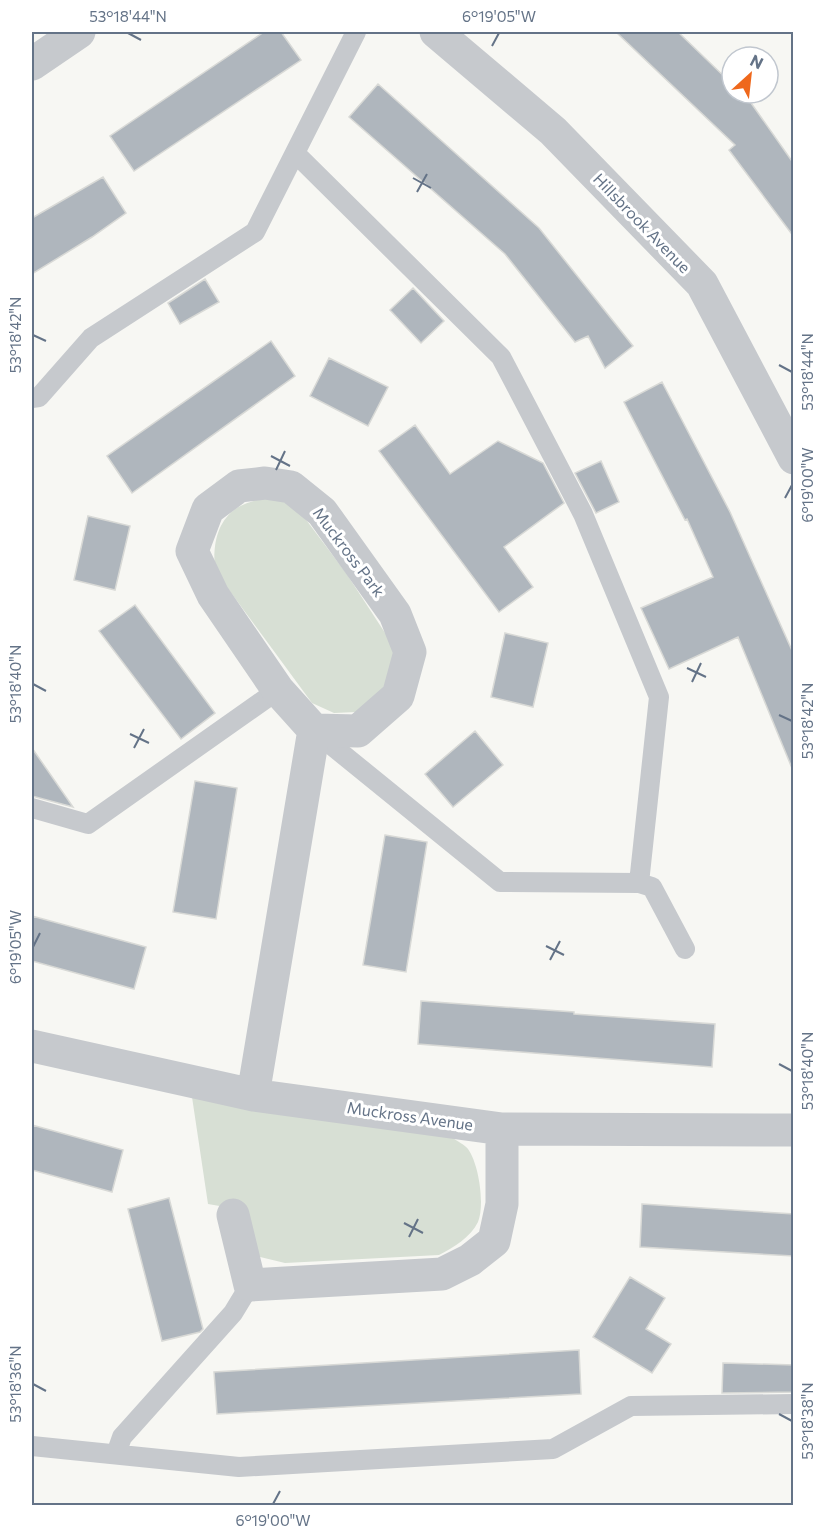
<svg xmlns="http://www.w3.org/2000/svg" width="825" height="1537" font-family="Commissioner,sans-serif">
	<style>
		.green { fill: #d7dfd4 }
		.building { fill: #afb6bd; stroke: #d8d9d6; stroke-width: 1.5 }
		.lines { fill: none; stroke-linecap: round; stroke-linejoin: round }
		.service { stroke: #c6c9cd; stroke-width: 20 }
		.minor { stroke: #c6c9cd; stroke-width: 33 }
		.ticks { fill: none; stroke: #647387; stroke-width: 2 }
		.labels { text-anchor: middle; stroke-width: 6; stroke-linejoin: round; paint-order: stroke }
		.street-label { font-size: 16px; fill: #647387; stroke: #fff }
		.neatline { fill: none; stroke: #647387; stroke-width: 2 }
		.ticks-label { font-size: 15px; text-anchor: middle; fill: #647387 }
	</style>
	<rect width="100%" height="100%" fill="#f7f7f3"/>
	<path class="green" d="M 269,496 L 295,505 L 346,573 L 389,639 L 396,663 L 390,680 L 376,701 L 356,712 L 334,713 L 312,703 L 215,571 C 213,549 215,525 234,510 C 242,503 259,500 269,496 Z
		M 192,1097 L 453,1138 C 457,1141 465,1145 468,1149 C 479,1164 485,1205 478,1222 C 470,1238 454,1247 439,1255 L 285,1263 L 248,1254 L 237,1209 L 208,1204 Z"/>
	<path class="building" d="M 264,32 L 281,32 L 301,60 L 134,171 L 110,136 Z
		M 616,32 L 678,32 L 732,84 L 732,93 L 744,93 L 794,164 L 794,237 L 729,150 L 735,145 Z
		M 378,84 L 539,228 L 633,346 L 605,368 L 588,336 L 575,342 L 505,254 L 349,117 Z
		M 103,177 L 126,213 L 92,237 L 32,274 L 32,218 Z
		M 205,279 L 219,302 L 180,324 L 168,303 Z
		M 413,288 L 444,321 L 421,343 L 390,310 Z
		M 271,341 L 295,376 L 132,493 L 107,456 Z
		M 329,358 L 388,387 L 368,426 L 310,396 Z
		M 662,382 L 730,512 L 794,655 L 794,773 L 738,637 L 669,669 L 641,608 L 713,577 L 687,519 L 685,520 L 624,402 Z
		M 415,425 L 450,474 L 498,441 L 543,463 L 564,503 L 504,547 L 533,587 L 499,612 L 379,451 Z
		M 601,461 L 619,502 L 596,513 L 575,473 Z
		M 88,516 L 130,526 L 115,590 L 74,580 Z
		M 135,605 L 215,713 L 181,739 L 99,631 Z
		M 505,633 L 548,643 L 533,707 L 491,697 Z
		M 475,731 L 503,765 L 453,807 L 425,774 Z
		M 32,748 L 73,807 L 32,796 Z
		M 195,781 L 237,788 L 216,919 L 173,912 Z
		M 385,835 L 427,842 L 406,972 L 363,965 Z
		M 32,916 L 146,947 L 134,989 L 32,961 Z
		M 421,1001 L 574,1012 L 574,1014 L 715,1024 L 712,1067 L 418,1044 Z
		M 32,1125 L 123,1150 L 112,1192 L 32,1170 Z
		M 169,1198 L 203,1329 L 200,1332 L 162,1341 L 128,1209 Z
		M 642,1204 L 794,1214 L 794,1256 L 640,1247 Z
		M 630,1277 L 665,1298 L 646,1329 L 671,1344 L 652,1373 L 593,1337 Z
		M 579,1350 L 581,1394 L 217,1414 L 214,1372 Z
		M 723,1363 L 794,1365 L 794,1392 L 722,1393 Z"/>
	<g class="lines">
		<path class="service" d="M 295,153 L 501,357 L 583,514 L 659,697 L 639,883
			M 32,398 L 39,397 L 91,338 L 255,232 L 356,32
			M 314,731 L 500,882 L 639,883 L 652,887 L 685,949
			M 32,808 L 88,824 L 278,690
			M 32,1446 L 239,1467 L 553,1449 L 631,1406 L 794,1404
			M 116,1454 L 122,1437 L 233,1313 L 250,1285"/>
		<path class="minor" d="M 436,32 L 553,131 L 702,284 L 794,458
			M 32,64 L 79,32
			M 265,483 L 291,487 L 322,512 L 395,614 L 410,652 L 398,696 L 358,731 L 314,730 L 278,690 L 213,595 L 192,551 L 208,509 L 239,486 Z
			M 32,1046 L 253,1095 L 502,1129 L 794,1130
			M 253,1095 L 314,730
			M 233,1215 L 250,1285 L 442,1274 L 470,1260 L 494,1241 L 502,1204 L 502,1129"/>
	</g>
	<path class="ticks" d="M 128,33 L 141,40M 492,46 L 499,33M 413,178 L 431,188M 417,192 L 427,174M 33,335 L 46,341M 779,365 L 792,372M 271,456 L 290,466M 276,470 L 285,451M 785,498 L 792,485M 687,668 L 706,677M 692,682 L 701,663M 33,684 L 46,691M 779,715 L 792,721M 130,734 L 149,743M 134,748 L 144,729M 546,946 L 564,955M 33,947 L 40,933M 550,960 L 560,941M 779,1064 L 792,1071M 404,1223 L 423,1233M 409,1237 L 418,1219M 33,1384 L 46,1391M 779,1414 L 792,1421M 273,1504 L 280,1491"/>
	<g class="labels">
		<g class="street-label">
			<text transform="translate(642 223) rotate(46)" y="6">Hillsbrook Avenue</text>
			<text transform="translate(349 552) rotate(53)" y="6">Muckross Park</text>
			<text transform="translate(410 1116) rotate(8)" y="6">Muckross Avenue</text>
		</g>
	</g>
	<rect width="825" height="1537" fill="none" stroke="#ffffff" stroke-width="66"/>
	<g transform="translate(750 75) rotate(27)"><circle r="28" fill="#ffffff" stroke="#c1c7cf" stroke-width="1.5"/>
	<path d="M0-4.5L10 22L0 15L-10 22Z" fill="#ef681c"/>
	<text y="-9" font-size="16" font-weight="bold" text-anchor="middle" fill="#647387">N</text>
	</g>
	<rect x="33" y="33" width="759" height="1471" class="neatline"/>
	<g class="ticks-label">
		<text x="128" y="22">53°18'44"N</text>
		<text x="499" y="22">6°19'05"W</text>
		<text transform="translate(16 335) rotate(-90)" y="5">53°18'42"N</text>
		<text transform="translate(808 372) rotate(-90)" y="5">53°18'44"N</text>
		<text transform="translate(808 485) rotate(-90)" y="5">6°19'00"W</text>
		<text transform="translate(16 684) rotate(-90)" y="5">53°18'40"N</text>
		<text transform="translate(808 721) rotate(-90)" y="5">53°18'42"N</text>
		<text transform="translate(16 947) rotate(-90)" y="5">6°19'05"W</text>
		<text transform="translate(808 1071) rotate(-90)" y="5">53°18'40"N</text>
		<text transform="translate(16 1384) rotate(-90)" y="5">53°18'36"N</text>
		<text transform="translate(808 1421) rotate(-90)" y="5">53°18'38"N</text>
		<text x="273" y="1526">6°19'00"W</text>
	</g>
</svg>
